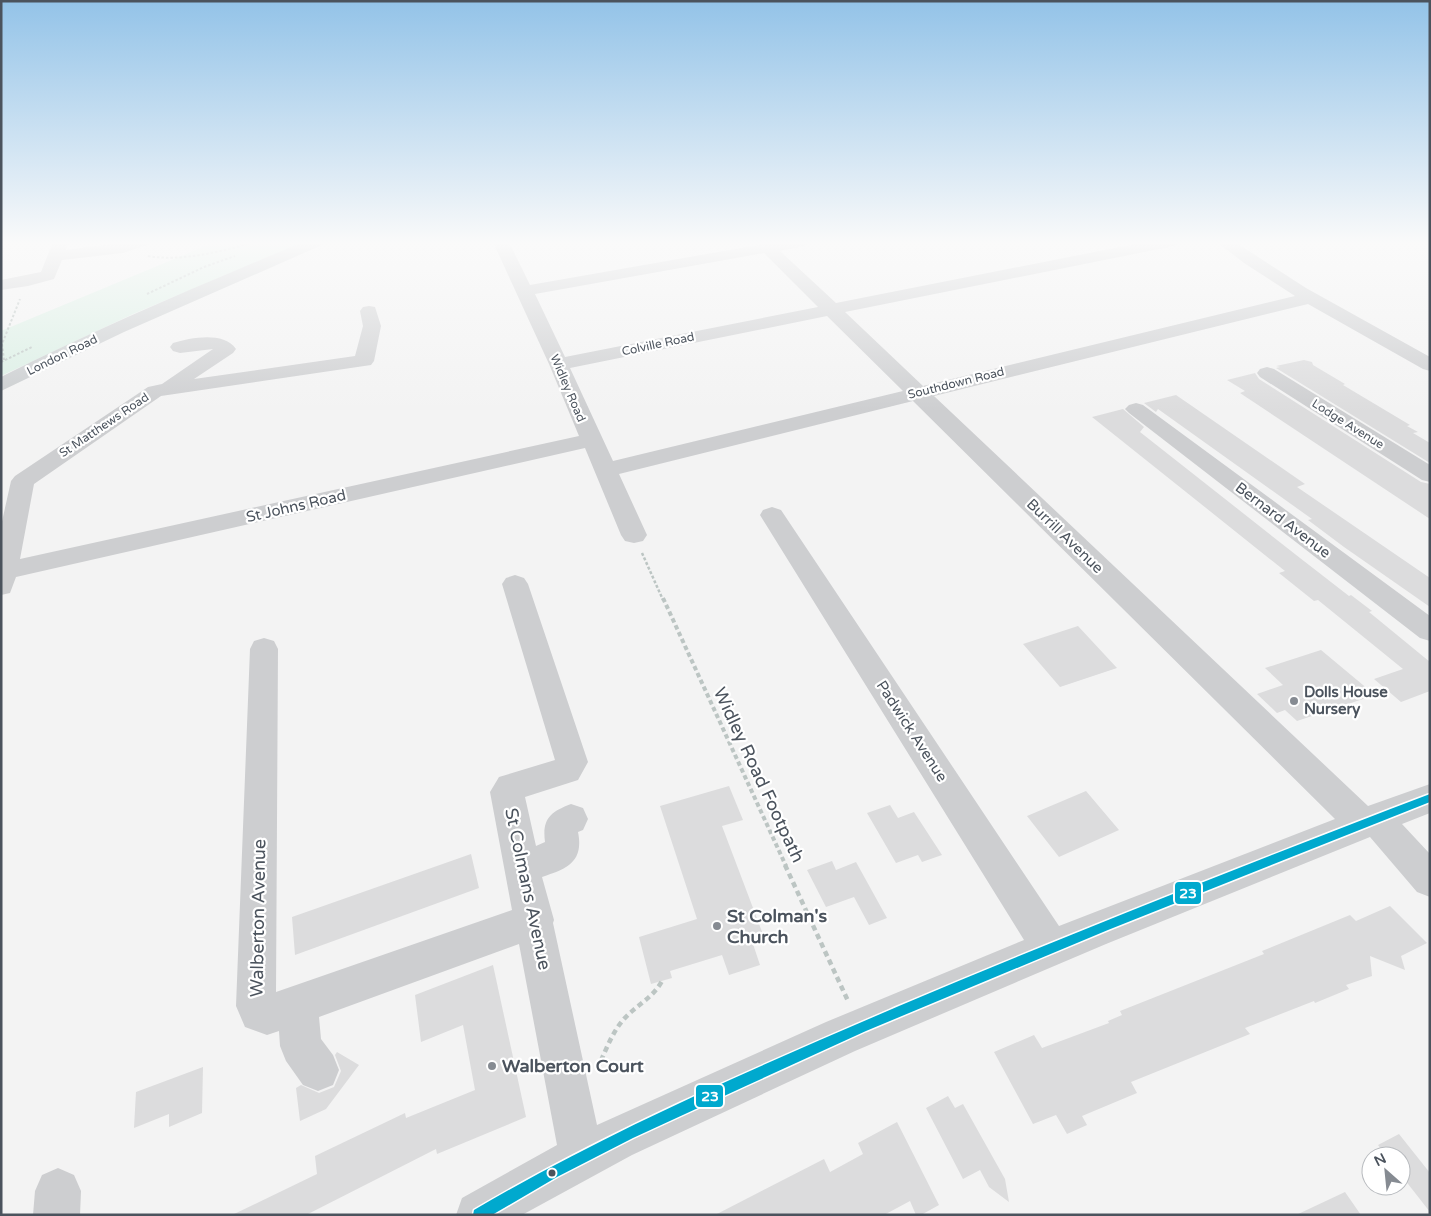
<svg xmlns="http://www.w3.org/2000/svg" width="1431" height="1216" font-family="'Varela Round',sans-serif">
	<style>
		.green { fill: #daefe4 }
		.building { fill: #dcdcdd }
		.lines { fill: none; stroke-linecap: round; stroke-linejoin: round }
		.path-far3 { stroke: #bcc5c3; stroke-width: 2; stroke-dasharray: 2.5 2; stroke-linecap: butt }
		.path-far2 { stroke: #bcc5c3; stroke-width: 2.5; stroke-dasharray: 3 2; stroke-linecap: butt }
		.path-far1 { stroke: #bcc5c3; stroke-width: 4; stroke-dasharray: 4.5 3; stroke-linecap: butt }
		.path { stroke: #bcc5c3; stroke-width: 4.5; stroke-dasharray: 5.5 4; stroke-linecap: butt }
		.minor { fill: #cdced0; fill-rule: evenodd }
		.major { fill: #c9ccce; fill-rule: evenodd }
		.bus-1-casing { stroke: #fff; stroke-width: 3 }
		.bus-1 { fill: #00a9ce; fill-rule: evenodd }
		.poi-dot { fill: #868b92; stroke: #fff; stroke-width: 2 }
		.bus-dot { fill: #4b535d; stroke: #fff; stroke-width: 2 }
		.labels { text-anchor: middle; stroke-width: 4.5; stroke-linejoin: round; paint-order: stroke }
		.far-street-label { font-size: 12px; fill: #4b535d; stroke: #fff }
		.street-label { font-size: 15px; fill: #4b535d; stroke: #fff }
		.poi-label { font-size: 15px; font-weight: bold; fill: #4b535d; stroke: #fff; text-anchor: start }
		.near-street-label { font-size: 18px; fill: #4b535d; stroke: #fff }
		.near-poi-label { font-size: 18px; font-weight: bold; fill: #4b535d; stroke: #fff; text-anchor: start }
		.line-badge { stroke: #fff; stroke-width: 2 }
		.badge-label { font-size: 14px; text-anchor: middle; font-weight: bold; fill: #fff }
	</style>
	<rect width="100%" height="100%" fill="#f3f3f3"/>
	<path class="green" d="M 215,242 L 304,242 L 133,314 L 1,376 L 1,331 Z"/>
	<path class="building" d="M 1304,360 L 1312,362 L 1313,365 L 1345,384 L 1343,385 L 1410,425 L 1407,426 L 1418,432 L 1413,433 L 1430,443 L 1430,463 L 1276,368 L 1280,367 L 1276,366 Z
		M 1255,373 L 1259,379 L 1421,482 L 1430,484 L 1430,519 L 1240,393 L 1245,391 L 1227,380 Z
		M 1176,395 L 1305,484 L 1297,487 L 1430,578 L 1430,607 L 1344,547 L 1308,520 L 1312,519 L 1158,409 L 1156,412 L 1144,403 Z
		M 1123,409 L 1144,427 L 1140,432 L 1300,558 L 1349,596 L 1351,595 L 1372,611 L 1369,612 L 1430,662 L 1430,691 L 1401,702 L 1374,679 L 1403,669 L 1318,600 L 1314,601 L 1279,573 L 1285,571 L 1092,417 Z
		M 1078,626 L 1117,668 L 1060,687 L 1023,644 Z
		M 1321,650 L 1375,695 L 1297,721 L 1285,710 L 1277,713 L 1257,694 L 1283,685 L 1265,668 Z
		M 729,786 L 743,820 L 722,826 L 764,937 L 752,941 L 760,965 L 729,975 L 722,955 L 670,971 L 672,978 L 651,984 L 639,937 L 697,919 L 660,806 Z
		M 1086,791 L 1119,830 L 1059,857 L 1027,816 Z
		M 890,805 L 898,818 L 914,812 L 942,855 L 922,862 L 918,855 L 896,863 L 867,813 Z
		M 471,854 L 479,888 L 295,955 L 292,917 Z
		M 832,861 L 836,870 L 856,862 L 887,918 L 869,925 L 854,897 L 826,907 L 807,870 Z
		M 1390,906 L 1427,943 L 1401,956 L 1405,970 L 1370,956 L 1372,976 L 1346,985 L 1349,989 L 1315,1003 L 1314,1001 L 1245,1028 L 1250,1034 L 1131,1082 L 1137,1093 L 1082,1116 L 1087,1125 L 1067,1134 L 1056,1115 L 1033,1124 L 994,1052 L 1034,1035 L 1042,1048 L 1109,1023 L 1108,1021 L 1122,1015 L 1120,1011 L 1264,954 L 1262,951 L 1350,915 L 1356,921 Z
		M 493,965 L 526,1117 L 437,1154 L 436,1149 L 306,1215 L 232,1215 L 317,1174 L 315,1156 L 405,1113 L 406,1118 L 475,1090 L 463,1025 L 421,1042 L 415,995 Z
		M 337,1052 L 359,1065 L 326,1109 L 300,1121 L 296,1088 L 301,1085 L 319,1093 L 334,1087 L 341,1071 L 335,1055 Z
		M 203,1067 L 202,1113 L 169,1127 L 169,1114 L 134,1128 L 136,1092 Z
		M 948,1096 L 955,1108 L 963,1104 L 1005,1179 L 1009,1202 L 989,1187 L 980,1170 L 963,1179 L 926,1108 Z
		M 897,1122 L 939,1205 L 921,1215 L 916,1215 L 910,1201 L 884,1215 L 715,1215 L 824,1159 L 830,1172 L 863,1154 L 858,1143 Z
		M 1399,1134 L 1430,1173 L 1430,1212 L 1401,1175 L 1401,1156 L 1386,1156 L 1378,1145 Z
		M 1345,1192 L 1361,1215 L 1296,1215 Z"/>
	<g class="lines">
		<path class="path-far3" d="M 148,256 C 184,262 221,251 256,242
			M 147,294 L 204,267 L 235,256
			M 4,360 L 2,344 L 20,299
			M 1,362 L 32,347"/>
		<path class="path-far2" d="M 642,553 L 663,600"/>
		<path class="path-far1" d="M 663,598 L 786,866"/>
		<path class="path" d="M 785,865 L 848,1001
			M 597,1069 C 605,1053 611,1034 623,1020 C 635,1006 653,998 662,981"/>
		<path class="minor" d="M 53,242 L 69,242 L 66,250 L 125,242 L 149,242 L 147,245 L 123,253 L 62,260 L 54,279 L 28,286 L 1,290 L 1,280 L 41,272 Z
			M 493,242 L 509,242 L 530,285 L 775,242 L 810,242 L 808,245 L 780,251 L 836,303 L 1145,242 L 1177,242 L 1175,245 L 1169,247 L 845,312 L 923,386 L 1295,296 L 1244,263 L 1217,242 L 1235,242 L 1306,288 L 1430,357 L 1430,371 L 1423,369 L 1308,304 L 934,396 L 1368,806 L 1430,784 L 1430,813 L 1402,824 L 1430,854 L 1430,897 L 1417,892 L 1370,837 L 1106,944 L 855,1051 L 632,1155 L 522,1215 L 456,1215 L 462,1198 L 557,1145 L 519,944 L 319,1017 L 321,1039 L 333,1055 L 339,1070 L 333,1085 L 318,1091 L 303,1085 L 286,1061 L 280,1046 L 279,1031 L 267,1035 L 245,1027 L 236,1006 L 250,649 L 254,641 L 264,638 L 274,641 L 278,649 L 276,992 L 512,910 L 490,792 L 499,777 L 555,760 L 502,584 L 506,578 L 515,575 L 524,578 L 528,584 L 588,762 L 578,780 L 525,797 L 536,846 L 545,842 C 542,819 550,812 571,804 L 583,808 L 588,819 L 583,830 L 578,832 C 584,862 567,869 542,877 L 554,920 L 553,923 L 597,1125 L 826,1022 L 1024,940 L 760,515 L 763,510 L 772,507 L 781,510 L 1059,926 L 1335,819 L 913,401 L 619,474 L 647,535 L 643,541 L 634,543 L 625,541 L 621,535 L 585,448 L 16,577 L 10,593 L 1,595 L 1,526 L 11,481 L 15,476 L 148,387 L 162,384 L 213,349 L 180,353 L 173,351 L 170,347 L 173,343 C 191,338 223,331 236,349 L 233,353 L 194,379 L 355,356 L 363,326 L 360,311 L 363,307 L 369,306 L 375,307 L 381,326 L 374,361 L 371,365 L 161,396 L 34,484 L 20,559 L 579,436 L 549,364 ZM 764,253 L 818,307 L 565,357 L 535,294 ZM 827,316 L 903,391 L 613,461 L 570,368 Z
			M 1267,367 L 1274,369 L 1430,465 L 1430,482 L 1422,480 L 1260,377 L 1257,373 L 1260,369 Z
			M 1136,403 L 1143,405 L 1430,616 L 1430,641 L 1420,638 L 1129,413 L 1125,409 L 1129,405 Z
			M 58,1168 L 74,1175 L 81,1191 L 80,1215 L 33,1215 L 35,1191 L 42,1175 Z"/>
		<path class="major" d="M 303,242 L 324,242 L 322,245 L 124,332 L 1,391 L 1,377 C 100,327 201,285 303,242 Z"/>
		<defs>
			<path id="bus-1" d="M 1430,794 L 1430,802 L 1108,930 L 866,1031 L 748,1085 L 633,1138 L 557,1177 L 492,1215 L 473,1215 L 474,1210 C 610,1130 755,1068 899,1006 C 1012,958 1125,913 1239,868 C 1303,843 1366,818 1430,794 Z"/>
		</defs>
		<use href="#bus-1" class="bus-1-casing"/>
		<use href="#bus-1" class="bus-1"/>
	</g>
	<linearGradient id="sky" x2="0" y2="1"><stop stop-color="#93c3e8"/><stop offset="0.59" stop-color="#fafafa"/><stop offset="1" stop-color="#fafafa" stop-opacity="0"/></linearGradient>
	<rect width="1431" height="412" fill="url(#sky)"/>
	<g class="poi-dot">
		<circle cx="1294" cy="701" r="5"/>
		<circle cx="717" cy="926" r="5"/>
		<circle cx="492" cy="1066" r="5"/>
	</g>
	<circle class="bus-dot" cx="552" cy="1173" r="4.5"/>
	<g class="labels">
		<g class="far-street-label">
			<text transform="translate(658 344) rotate(-12)" y="4">Colville Road</text>
			<text transform="translate(62 355) rotate(-26)" y="4">London Road</text>
			<text transform="translate(956 383) rotate(-14)" y="4">Southdown Road</text>
			<text transform="translate(568 388) rotate(67)" y="4">Widley Road</text>
			<text transform="translate(1348 424) rotate(32)" y="4">Lodge Avenue</text>
			<text transform="translate(104 425) rotate(-34)" y="4">St Matthews Road</text>
		</g>
		<g class="street-label">
			<text transform="translate(296 506) rotate(-13)" y="5">St Johns Road</text>
			<text transform="translate(1283 520) rotate(37)" y="5">Bernard Avenue</text>
			<text transform="translate(1065 536) rotate(44)" y="5">Burrill Avenue</text>
			<text transform="translate(912 731) rotate(57)" y="5">Padwick Avenue</text>
		</g>
		<g class="poi-label">
			<text x="1304" y="697">Dolls House<tspan x="1304" dy="17">Nursery</tspan></text>
		</g>
		<g class="near-street-label">
			<text transform="translate(759 775) rotate(65)" y="6">Widley Road Footpath</text>
			<text transform="translate(528 889) rotate(78)" y="6">St Colmans Avenue</text>
			<text transform="translate(258 918) rotate(-89)" y="6">Walberton Avenue</text>
		</g>
		<g class="near-poi-label">
			<text x="727" y="922">St Colman's<tspan x="727" dy="21">Church</tspan></text>
			<text x="502" y="1072">Walberton Court</text>
		</g>
	</g>
	<g class="line-badge">
		<rect x="1174" y="881" width="28" height="24" rx="5" fill="#00a9ce"/>
		<rect x="695" y="1084" width="29" height="24" rx="5" fill="#00a9ce"/>
	</g>
	<g class="badge-label">
		<text x="1188" y="898">23</text>
		<text x="710" y="1101">23</text>
	</g>
	<rect width="1431" height="1216" fill="none" stroke="#4b535d" stroke-width="5"/>
	<g transform="translate(1386 1171) rotate(333)"><circle r="24" fill="#ffffff" stroke="#b7babe"/>
	<path d="M0-4L9 19L0 12L-9 19Z" fill="#868b92"/>
	<text y="-8" font-size="14" font-weight="bold" text-anchor="middle" fill="#4b535d">N</text>
	</g>
</svg>
